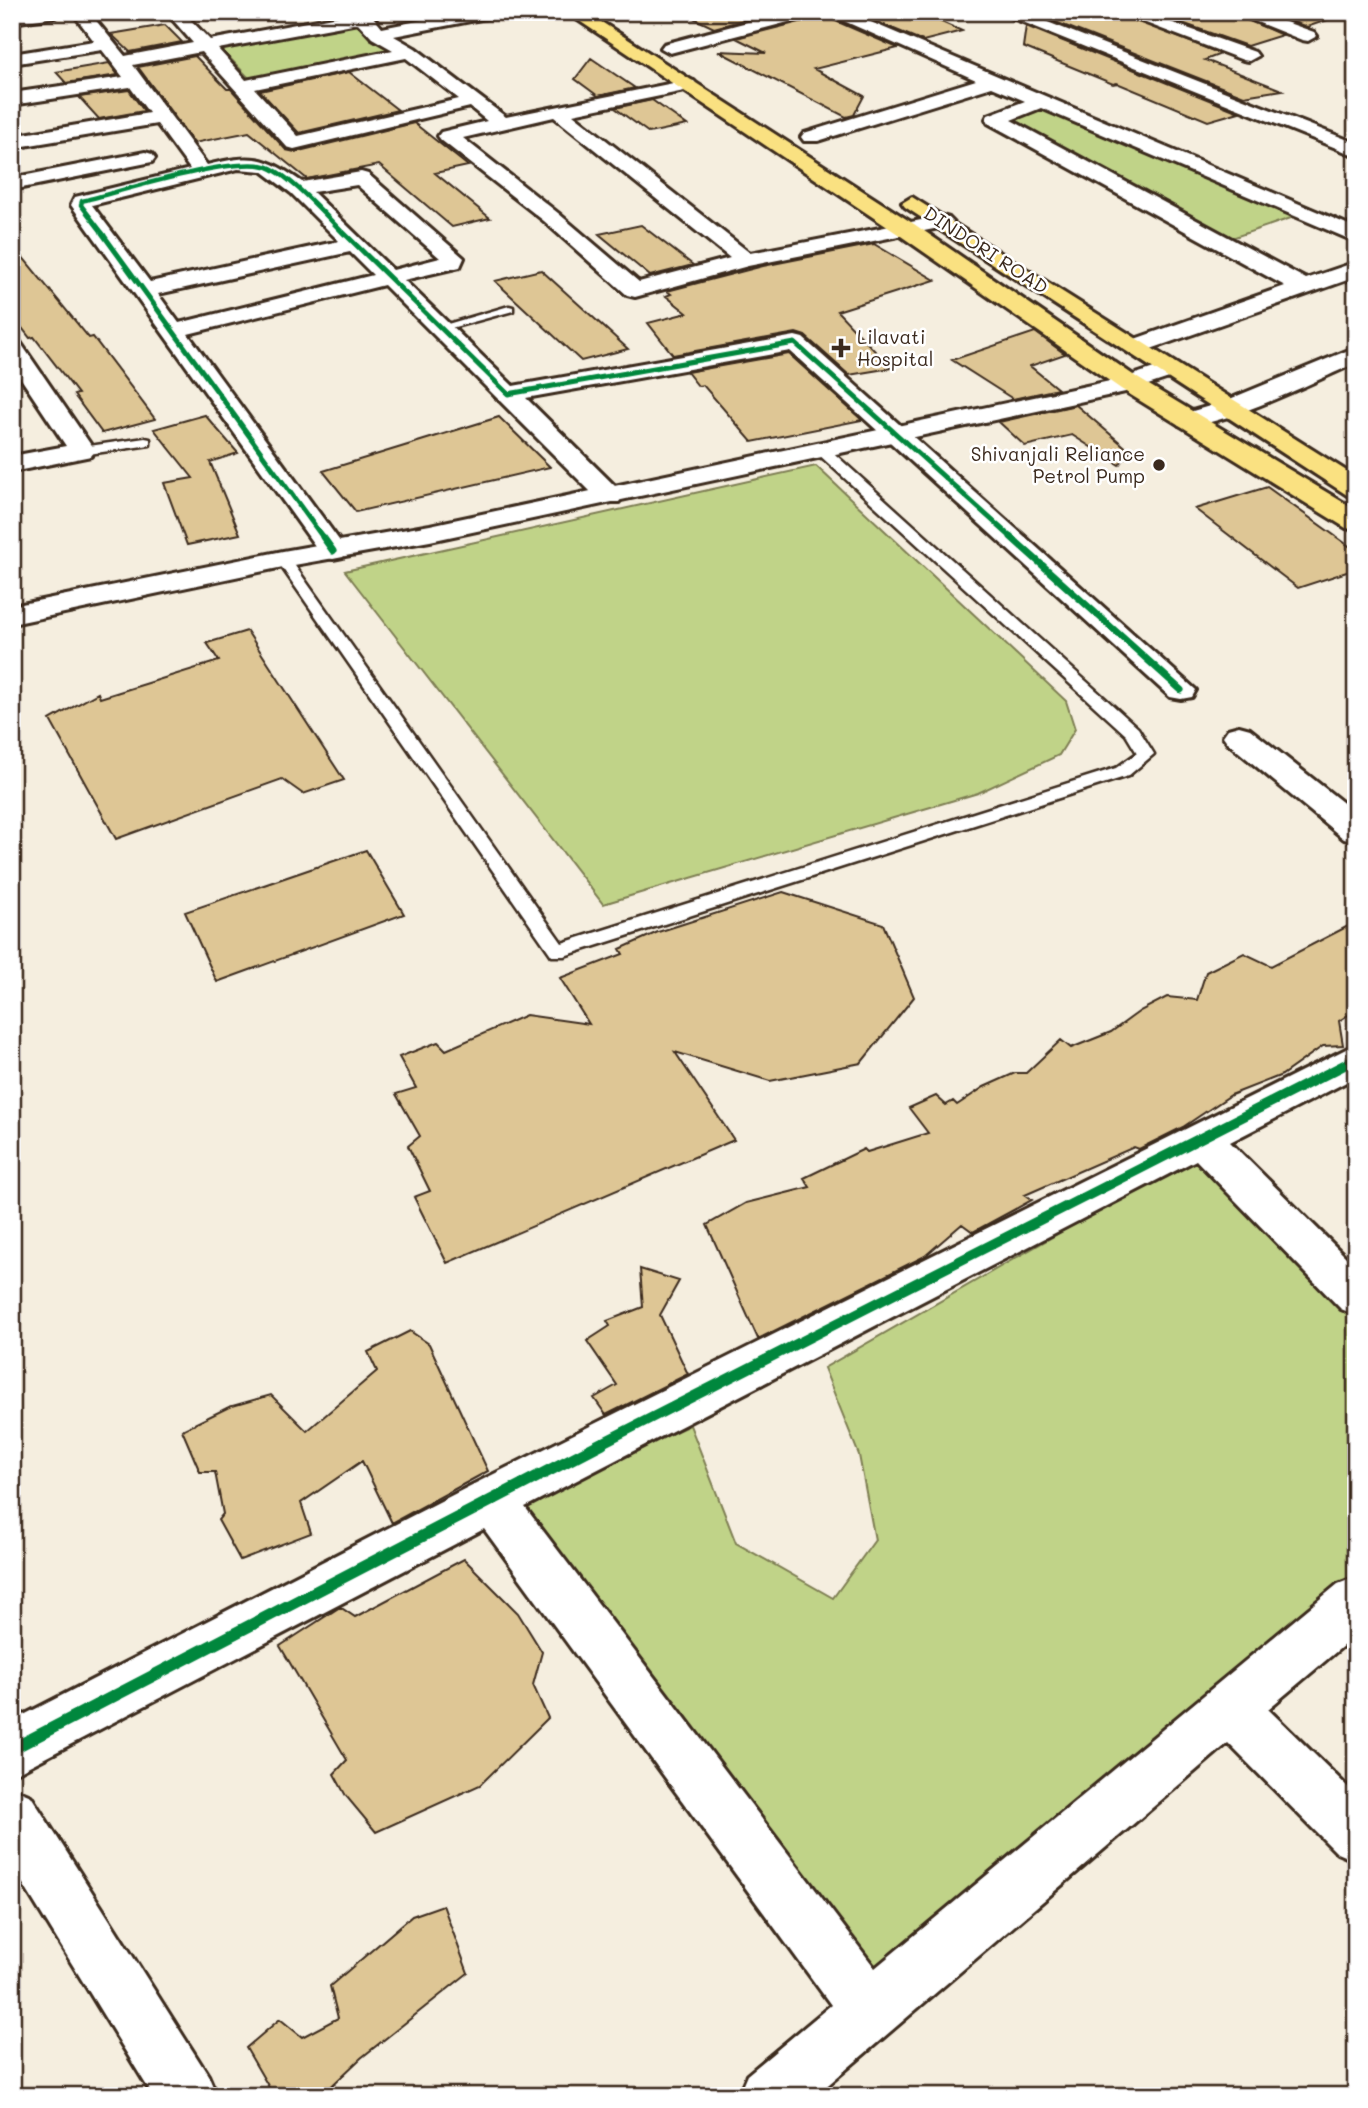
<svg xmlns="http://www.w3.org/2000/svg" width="1368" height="2108" font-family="Mali,sans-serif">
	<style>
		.green { fill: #c0d388; stroke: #7e7e53; stroke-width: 2 }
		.building { fill: #dec695; stroke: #3b2a1e; stroke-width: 2 }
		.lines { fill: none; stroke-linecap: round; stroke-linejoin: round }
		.service-casing { stroke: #3b2a1e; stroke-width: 5 }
		.minor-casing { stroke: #3b2a1e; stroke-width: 6 }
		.tertiary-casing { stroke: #3b2a1e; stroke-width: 6 }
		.primary-casing { stroke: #3b2a1e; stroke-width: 6 }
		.service { fill: #fff; fill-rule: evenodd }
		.minor { fill: #fff; fill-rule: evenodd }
		.tertiary { fill: #fff; fill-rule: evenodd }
		.primary { fill: #fae181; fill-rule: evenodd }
		.cycleway-far4-casing { stroke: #fff; stroke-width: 6 }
		.cycleway-far3-casing { stroke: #fff; stroke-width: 8 }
		.cycleway-far2-casing { stroke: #fff; stroke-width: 10 }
		.cycleway-far1-casing { stroke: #fff; stroke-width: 14 }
		.cycleway-casing { stroke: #fff; stroke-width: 17 }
		.cycleway-far4 { stroke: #00873e; stroke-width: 4.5 }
		.cycleway-far3 { stroke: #00873e; stroke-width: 5 }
		.cycleway-far2 { stroke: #00873e; stroke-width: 7 }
		.cycleway-far1 { stroke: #00873e; stroke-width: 10 }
		.cycleway { stroke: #00873e; stroke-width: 12 }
		.poi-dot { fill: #3b2a1e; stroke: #fff; stroke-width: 2.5 }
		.labels { text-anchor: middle; stroke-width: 5; stroke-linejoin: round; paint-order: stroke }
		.far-street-label { font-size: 19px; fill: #3b2a1e; stroke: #fff }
		.far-poi-label { font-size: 19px; fill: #3b2a1e; stroke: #fff; text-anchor: start }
	</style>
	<rect width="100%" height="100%" fill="#f5eedf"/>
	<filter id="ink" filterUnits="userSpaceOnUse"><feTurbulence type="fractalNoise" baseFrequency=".0143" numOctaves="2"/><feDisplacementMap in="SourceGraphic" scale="14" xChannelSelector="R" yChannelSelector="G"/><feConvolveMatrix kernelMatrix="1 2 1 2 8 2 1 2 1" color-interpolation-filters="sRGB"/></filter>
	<g filter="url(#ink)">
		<path class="green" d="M 353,23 L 395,51 L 250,79 L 219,47 Z
			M 1044,106 L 1294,214 L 1294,217 L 1226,240 L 1004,122 Z
			M 816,466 L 1066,701 L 1075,729 L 1059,755 L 978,793 L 603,904 L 345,571 Z
			M 1200,1152 L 1356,1311 L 1356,1574 L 859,1992 L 512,1506 L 690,1425 L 736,1543 L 833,1598 L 875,1540 L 859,1455 L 824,1368 Z"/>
		<path class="building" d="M 681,12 L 773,12 L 714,28 Z
			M 815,12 L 898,48 L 814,69 L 864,96 L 854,115 L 846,117 L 718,51 L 766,53 L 736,38 L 812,19 Z
			M 919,12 L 962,31 L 923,41 L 855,13 Z
			M 1030,12 L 1115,12 L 1221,54 L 1205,60 L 1282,90 L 1244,96 Z
			M 1151,12 L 1230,12 L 1282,35 L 1247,46 Z
			M 1266,12 L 1332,12 L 1333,18 L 1307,27 Z
			M 165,25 L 182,42 L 130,52 L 111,34 Z
			M 1026,26 L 1239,112 L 1208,121 L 1117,83 L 1113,84 L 1023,47 Z
			M 195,56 L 227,89 L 231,89 L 286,150 L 295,152 L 414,123 L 468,166 L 435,173 L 490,218 L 452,227 L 379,165 L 307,179 L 249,132 L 194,143 L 138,67 Z
			M 591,58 L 635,88 L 598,96 L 575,79 Z
			M 109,63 L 118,75 L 66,83 L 56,72 Z
			M 349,72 L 398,110 L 299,133 L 260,91 Z
			M 129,90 L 144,111 L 99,119 L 79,97 Z
			M 652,100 L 687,125 L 649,133 L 615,108 Z
			M 641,225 L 693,265 L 650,276 L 599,234 Z
			M 12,244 L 89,338 L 93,337 L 155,419 L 102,433 L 74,395 L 78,394 L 34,337 L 30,338 L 12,315 Z
			M 874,244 L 935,280 L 837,311 L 891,368 L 849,375 L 805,336 L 796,333 L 673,355 L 648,323 L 687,313 L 666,296 L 671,294 L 667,291 L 763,266 Z
			M 541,270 L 628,349 L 581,361 L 495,281 Z
			M 1035,332 L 1065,354 L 1030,366 L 1058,389 L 1013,399 L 952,360 Z
			M 789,354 L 862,420 L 752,442 L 703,385 L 698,386 L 687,372 Z
			M 1076,405 L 1130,451 L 1119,465 L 1072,435 L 1025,446 L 999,422 Z
			M 205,415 L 238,453 L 210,462 L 240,534 L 187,545 L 164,483 L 193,478 L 154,429 Z
			M 499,417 L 550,467 L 356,512 L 323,471 Z
			M 1267,487 L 1356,551 L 1356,569 L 1298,588 L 1195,509 Z
			M 247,631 L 344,780 L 303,794 L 282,779 L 116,839 L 50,720 L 98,693 L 100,698 L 219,661 L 207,643 Z
			M 366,850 L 404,914 L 217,982 L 185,912 Z
			M 783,892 L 883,924 L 914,997 L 861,1063 L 770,1081 L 675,1052 L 734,1140 L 447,1263 L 414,1197 L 430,1191 L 408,1146 L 420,1136 L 396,1094 L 416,1088 L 399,1057 L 438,1042 L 446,1050 L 526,1015 L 589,1024 L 560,978 L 623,954 L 620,949 L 658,932 Z
			M 1356,922 L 1356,1010 L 1339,1021 L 1343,1045 L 1323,1046 L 1282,1075 L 1231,1095 L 1183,1127 L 1139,1149 L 1134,1147 L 1025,1195 L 1032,1200 L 973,1232 L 962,1224 L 925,1256 L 758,1339 L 707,1225 L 746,1203 L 810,1187 L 804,1178 L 864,1149 L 867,1152 L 928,1133 L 909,1108 L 936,1096 L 946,1105 L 953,1101 L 957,1105 L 984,1087 L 1015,1073 L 1026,1073 L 1061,1040 L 1071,1048 L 1111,1032 L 1140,1011 L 1167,997 L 1197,1000 L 1206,972 L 1244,953 L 1271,966 Z
			M 640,1269 L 679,1281 L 660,1315 L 688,1374 L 606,1415 L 594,1398 L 617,1385 L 587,1341 L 610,1326 L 607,1321 L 643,1307 Z
			M 410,1331 L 429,1344 L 488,1471 L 392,1523 L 362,1461 L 301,1503 L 311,1533 L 240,1560 L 218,1520 L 223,1514 L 215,1472 L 200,1472 L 182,1430 L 229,1407 L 271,1395 L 307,1431 L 377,1371 L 368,1352 Z
			M 464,1559 L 518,1613 L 542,1652 L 533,1685 L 548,1718 L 480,1785 L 376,1832 L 346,1796 L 334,1774 L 347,1760 L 280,1646 L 340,1607 L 355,1617 Z
			M 443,1905 L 468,1973 L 361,2058 L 321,2096 L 274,2096 L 246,2048 L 280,2019 L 302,2037 L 338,2018 L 330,1986 L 412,1916 Z"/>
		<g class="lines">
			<defs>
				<path id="service" d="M 509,306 L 513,307 L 513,311 L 440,331 L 434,328 Z
					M 145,438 L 150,439 L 150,445 L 82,455 L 76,451 L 82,447 Z
					M 817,447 L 827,447 L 1138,728 L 1154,754 L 1128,776 L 564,956 L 552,956 L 276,559 L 288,556 L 562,943 L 1116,768 L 1137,753 L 1126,735 L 817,453 Z"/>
				<path id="minor" d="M 63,12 L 55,17 L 12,23 L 12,13 Z
					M 72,12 L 89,12 L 125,56 L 193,43 L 166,12 L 183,12 L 210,40 L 350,14 L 349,12 L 370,13 L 382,28 L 464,12 L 499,12 L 491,17 L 394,36 L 415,48 L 506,117 L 688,80 L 694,81 L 697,85 L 694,89 L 573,114 L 750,253 L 942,216 L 949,218 L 953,222 L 949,226 L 748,266 L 635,297 L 627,295 L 544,221 L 441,140 L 438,136 L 441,132 L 487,121 L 470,107 L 294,149 L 287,147 L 201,52 L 133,65 L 207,165 C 252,154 264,155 302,182 L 361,172 L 368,174 L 464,258 L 460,267 L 404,280 L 513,386 L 795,336 L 803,338 L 1196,690 L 1192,697 L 1181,699 L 1170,697 L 790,351 L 526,398 L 619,490 L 623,496 L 619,502 L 601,502 L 384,285 L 188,334 L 347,551 L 343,557 L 333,559 L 323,557 L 71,205 L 75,197 L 190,169 L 157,124 L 12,148 L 12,136 L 149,113 L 130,87 L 12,105 L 12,93 L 123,77 L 102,50 L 12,64 L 12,54 L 94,41 ZM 358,23 L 372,38 L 393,50 L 246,80 L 218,49 ZM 406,58 L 459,99 L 298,136 L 255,89 ZM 554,117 L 730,258 L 639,282 L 558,213 L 463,138 ZM 238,169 L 262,171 L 291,193 L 339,241 L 150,282 L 92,205 ZM 357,185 L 440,258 L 393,270 L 313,192 ZM 350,252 L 373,275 L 179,323 L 158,294 Z
					M 785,12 L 813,12 L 811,16 L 670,53 L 661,48 L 664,44 Z
					M 824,12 L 847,12 L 1356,228 L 1356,242 L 1041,108 L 1011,120 L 1306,279 L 1356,262 L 1356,277 L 1145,351 L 1129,351 L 1125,346 L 1129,341 L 1285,286 L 988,123 L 986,119 L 988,115 L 1025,101 L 992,87 L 818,141 L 804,141 L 801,137 L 804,133 L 976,80 Z
					M 998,12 L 1022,12 L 1356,143 L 1356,156 Z
					M 1117,12 L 1142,12 L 1255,52 L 1258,56 L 1249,61 L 1243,60 Z
					M 1232,12 L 1257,12 L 1314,32 L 1317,36 L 1308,41 L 1302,40 Z
					M 145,152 L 152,154 L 155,158 L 152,162 L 12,190 L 12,178 Z
					M 12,340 L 20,342 L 95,451 L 91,456 L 12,472 L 12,456 L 66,446 L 12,365 Z
					M 1239,726 L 1250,729 L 1356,813 L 1356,842 L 1344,839 L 1228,743 L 1223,736 L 1228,729 Z
					M 1356,1044 L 1356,1077 L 1230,1142 L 1356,1267 L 1356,1315 L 1341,1309 L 1196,1160 L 525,1507 L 875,1968 L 1338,1584 L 1356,1577 L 1356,1635 L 1268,1709 L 1356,1795 L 1356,1861 L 1337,1853 L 1228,1743 L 815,2096 L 738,2096 L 747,2075 L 831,2005 L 484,1529 L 12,1775 L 12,1721 L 474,1484 Z
					M 12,1788 L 31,1796 L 208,2075 L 217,2096 L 153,2096 L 12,1866 Z"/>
				<path id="tertiary" d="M 1356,347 L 1356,363 C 1321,378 1212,433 1179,425 L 1175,420 L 1179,415 L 1220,403 Z
					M 1169,363 L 1178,365 L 1181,370 L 1178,375 L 1130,391 L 430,541 L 283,567 L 12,624 L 12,606 L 283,551 L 430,525 L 1124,378 Z"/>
				<path id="primary" d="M 566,12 L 586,12 L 914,224 L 1139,379 L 1356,510 L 1356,530 L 1346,528 L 1121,389 L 898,234 Z
					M 912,197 L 1356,477 L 1356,497 L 1347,495 L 905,207 L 902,203 Z"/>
			</defs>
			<use href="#service" class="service-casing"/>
			<use href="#minor" class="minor-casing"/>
			<use href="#tertiary" class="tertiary-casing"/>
			<use href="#primary" class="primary-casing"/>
			<use href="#service" class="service"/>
			<use href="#minor" class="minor"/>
			<use href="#tertiary" class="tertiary"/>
			<use href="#primary" class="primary"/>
			<defs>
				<path id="cycleway-far4" d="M 104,235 L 81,205 L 82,201 C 122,191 229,157 265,166 C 286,171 328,218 345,235"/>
				<path id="cycleway-far3" d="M 102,233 L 324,539
					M 344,233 L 508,394 L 795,343 L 1013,539"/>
				<path id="cycleway-far2" d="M 323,537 L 333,551
					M 1011,537 L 1181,690"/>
				<path id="cycleway-far1" d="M 598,1445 L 1356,1059"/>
				<path id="cycleway" d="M 12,1749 L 602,1443"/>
			</defs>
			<use href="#cycleway-far4" class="cycleway-far4-casing"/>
			<use href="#cycleway-far3" class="cycleway-far3-casing"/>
			<use href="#cycleway-far2" class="cycleway-far2-casing"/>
			<use href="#cycleway-far1" class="cycleway-far1-casing"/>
			<use href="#cycleway" class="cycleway-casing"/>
			<use href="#cycleway-far4" class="cycleway-far4"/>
			<use href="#cycleway-far3" class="cycleway-far3"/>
			<use href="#cycleway-far2" class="cycleway-far2"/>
			<use href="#cycleway-far1" class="cycleway-far1"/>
			<use href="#cycleway" class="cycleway"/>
		</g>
	</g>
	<g class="poi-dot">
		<path d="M837.5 337.5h7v7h7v7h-7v7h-7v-7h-7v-7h7z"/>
		<circle cx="1159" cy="465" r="7"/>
	</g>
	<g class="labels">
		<g class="far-street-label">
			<text transform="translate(986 250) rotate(33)" y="7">DINDORI ROAD</text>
		</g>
		<g class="far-poi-label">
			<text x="857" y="344">Lilavati<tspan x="857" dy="22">Hospital</tspan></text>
			<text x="1145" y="461" text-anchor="end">Shivanjali Reliance<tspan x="1145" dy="22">Petrol Pump</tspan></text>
		</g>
	</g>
	<rect width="1368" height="2108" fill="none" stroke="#fff" stroke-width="42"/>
	<rect x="21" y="21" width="1326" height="2066" fill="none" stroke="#3b2a1e" stroke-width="2.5" filter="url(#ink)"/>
</svg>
